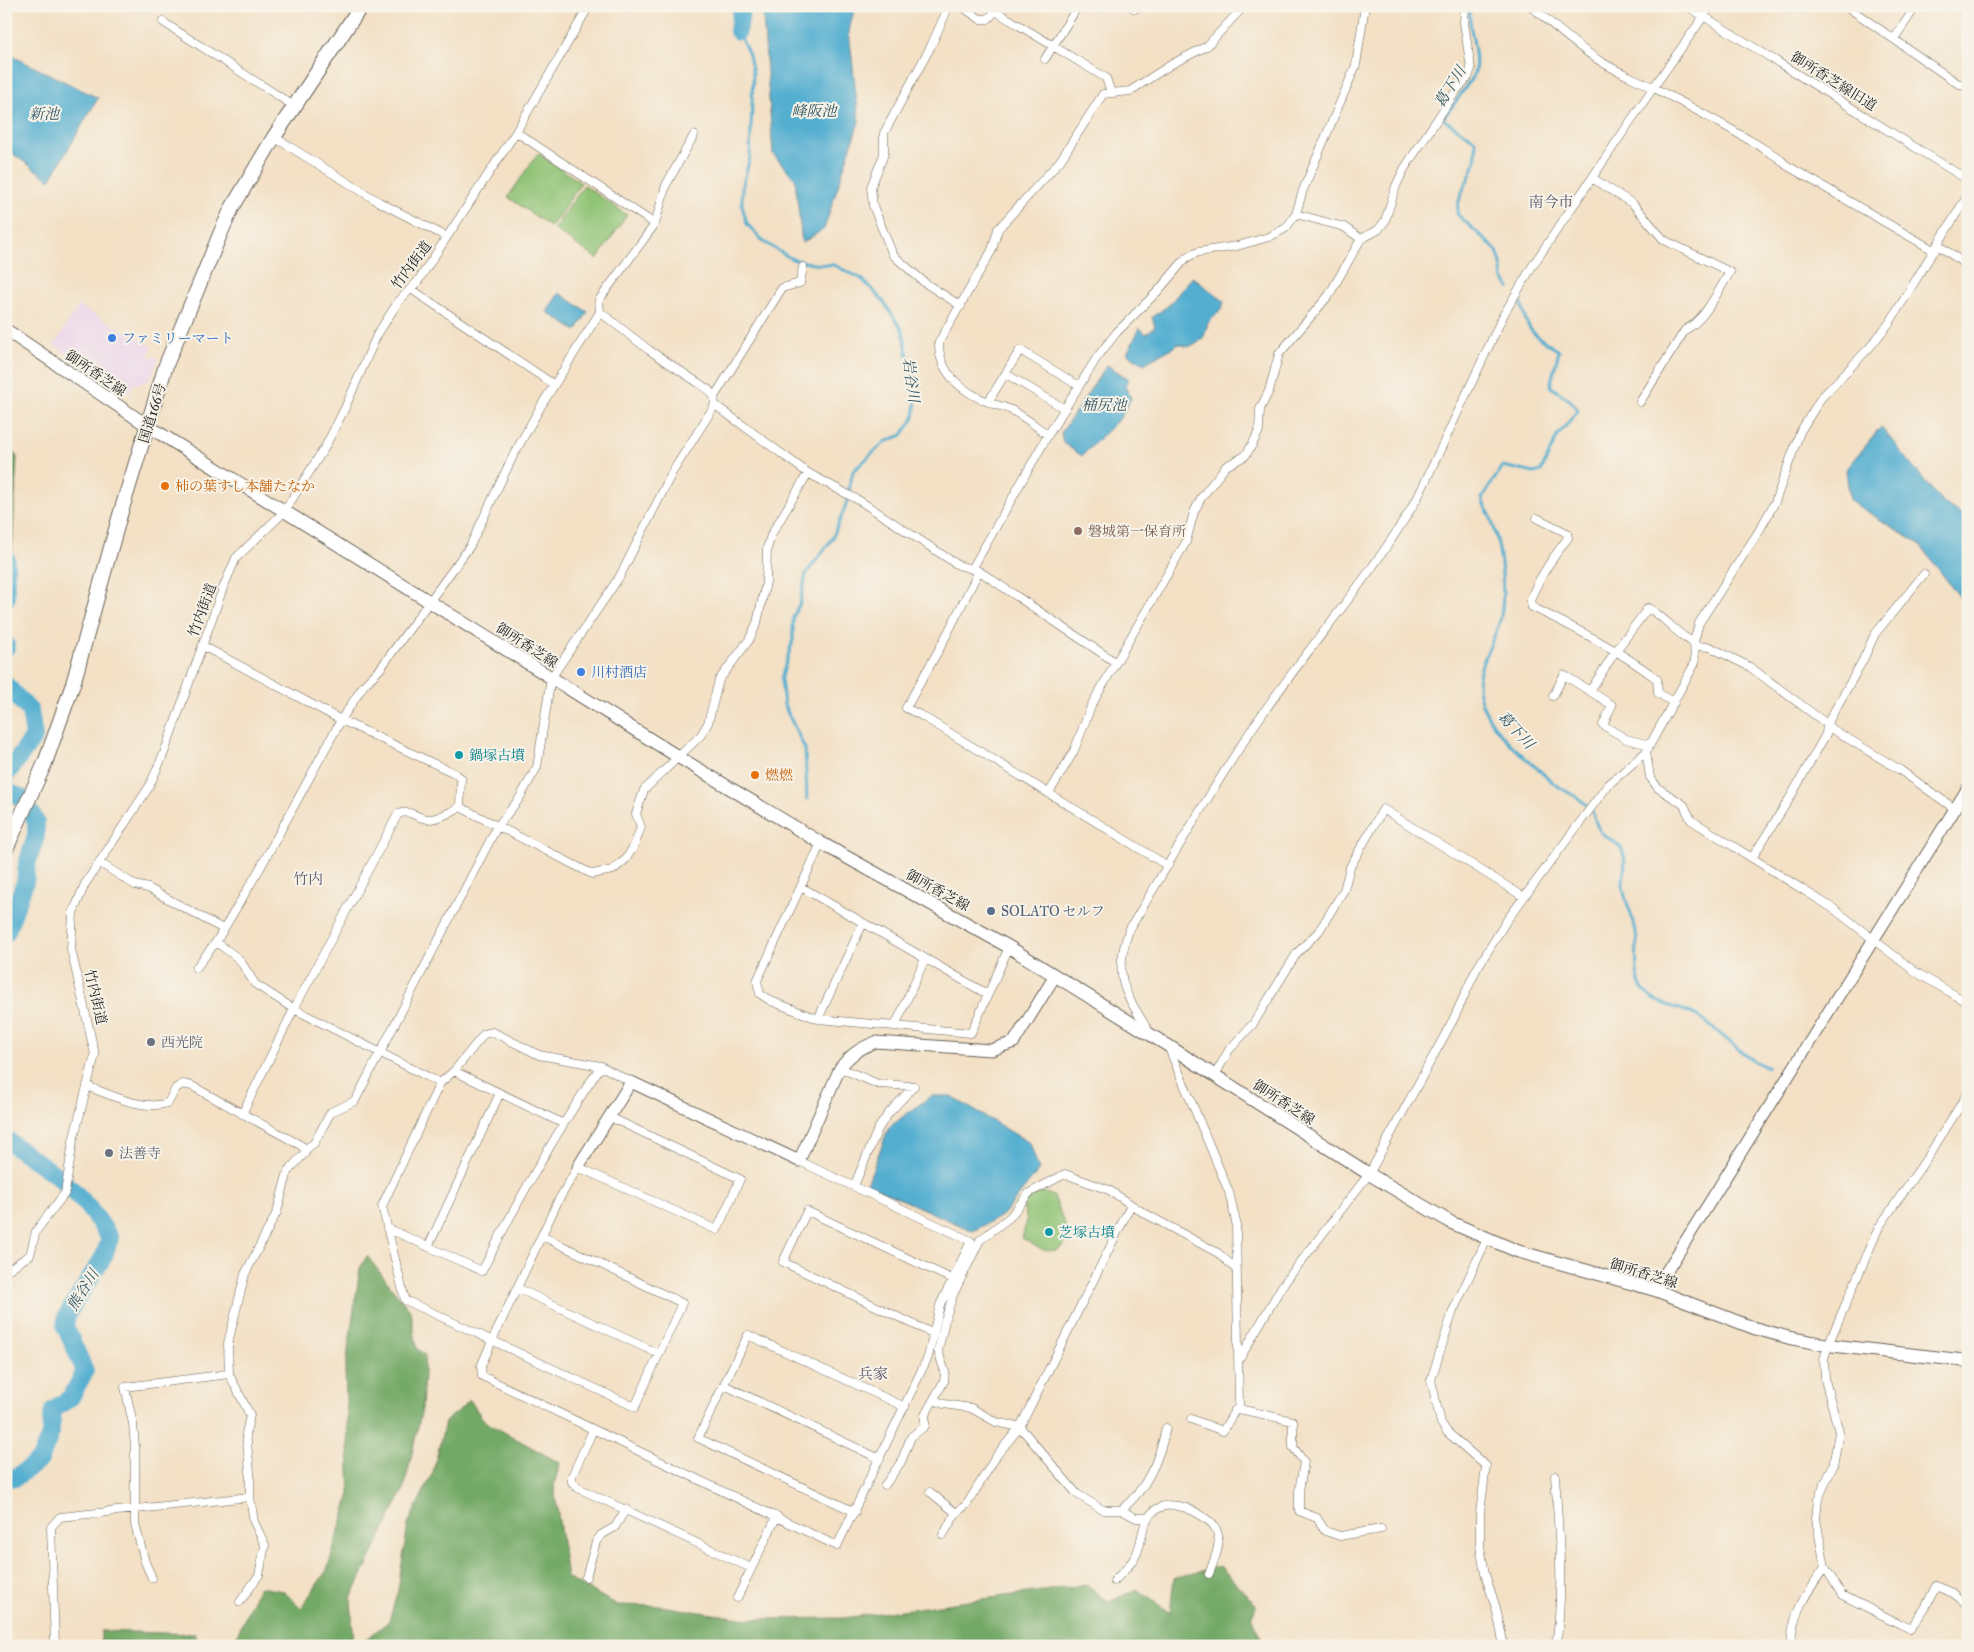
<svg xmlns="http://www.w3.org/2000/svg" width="1974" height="1652" font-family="'IM FELL Great Primer','Noto Serif JP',serif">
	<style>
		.built { fill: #ebd1eb }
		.green { fill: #8fc374; stroke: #567048 }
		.forest { fill: #73a966; stroke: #486241 }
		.water { fill: #52aed0; stroke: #376576 }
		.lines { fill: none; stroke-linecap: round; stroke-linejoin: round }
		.stream { stroke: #52aed0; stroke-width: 3 }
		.river { stroke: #52aed0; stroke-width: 18 }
		.street-casing { stroke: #676157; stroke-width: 9 }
		.secondary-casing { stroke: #676157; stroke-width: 13 }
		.primary-casing { stroke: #676157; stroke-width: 14 }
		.highway-casing { stroke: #676157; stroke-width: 16 }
		.street { stroke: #fff; stroke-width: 8 }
		.secondary { stroke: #fff; stroke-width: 11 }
		.primary { stroke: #fff; stroke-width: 12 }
		.highway { stroke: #fff; stroke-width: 14 }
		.shop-dot { fill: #3f7fe0; stroke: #f7f3e8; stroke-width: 2 }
		.food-dot { fill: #e8710a; stroke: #f7f3e8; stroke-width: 2 }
		.education-dot { fill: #8d6e63; stroke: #f7f3e8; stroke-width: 2 }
		.culture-dot { fill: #0f9aa8; stroke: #f7f3e8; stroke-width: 2 }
		.service-dot { fill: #5c6f8a; stroke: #f7f3e8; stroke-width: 2 }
		.worship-dot { fill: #6b7280; stroke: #f7f3e8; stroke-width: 2 }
		.labels { text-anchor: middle; stroke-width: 4; stroke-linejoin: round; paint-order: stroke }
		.street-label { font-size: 14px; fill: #1c1c1c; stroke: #f7f3e8 }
		.shop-label { font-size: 14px; fill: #366cbe; stroke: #f7f3e8; text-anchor: start }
		.food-label { font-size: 14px; fill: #c56008; stroke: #f7f3e8; text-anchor: start }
		.education-label { font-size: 14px; fill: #785e54; stroke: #f7f3e8; text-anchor: start }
		.culture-label { font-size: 14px; fill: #0d838f; stroke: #f7f3e8; text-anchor: start }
		.service-label { font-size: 14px; fill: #4e5e75; stroke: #f7f3e8; text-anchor: start }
		.worship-label { font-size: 14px; fill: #5b616d; stroke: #f7f3e8; text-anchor: start }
		.water-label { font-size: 15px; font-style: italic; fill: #325664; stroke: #f7f3e8 }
		.neighbourhood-label { font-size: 15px; fill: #595368; stroke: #f7f3e8 }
	</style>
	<rect width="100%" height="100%" fill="#f7f3e8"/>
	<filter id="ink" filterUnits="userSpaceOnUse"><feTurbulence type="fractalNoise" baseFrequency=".02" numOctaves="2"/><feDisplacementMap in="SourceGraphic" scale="10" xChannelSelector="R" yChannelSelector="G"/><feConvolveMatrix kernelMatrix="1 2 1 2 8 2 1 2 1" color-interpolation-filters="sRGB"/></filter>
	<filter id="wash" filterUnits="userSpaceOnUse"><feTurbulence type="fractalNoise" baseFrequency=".0096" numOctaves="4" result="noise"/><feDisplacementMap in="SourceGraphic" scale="20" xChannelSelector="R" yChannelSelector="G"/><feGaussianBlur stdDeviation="1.12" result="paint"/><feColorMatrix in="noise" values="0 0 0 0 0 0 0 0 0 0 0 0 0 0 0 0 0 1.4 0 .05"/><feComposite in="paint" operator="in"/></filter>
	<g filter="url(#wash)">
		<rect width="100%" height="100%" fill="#f3e0c5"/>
		<path class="built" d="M 79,306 L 152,346 L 148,356 L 159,358 L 149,381 L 133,384 L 129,393 L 54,345 Z"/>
		<path class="green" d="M 538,153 L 581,183 L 551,227 L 508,197 Z
			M 584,185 L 627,215 L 597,259 L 554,229 Z
			M 1043,1192 L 1054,1196 L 1066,1228 L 1064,1245 C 1050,1258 1035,1246 1022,1238 L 1027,1220 L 1023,1207 L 1028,1198 Z"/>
		<path class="forest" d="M 6,443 L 17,457 L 12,553 L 6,556 Z
			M 367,1256 L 411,1312 L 417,1349 L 425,1355 L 422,1409 L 404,1489 L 351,1598 L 354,1646 L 232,1646 L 259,1587 L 283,1591 L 301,1608 L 327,1570 L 350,1494 L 345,1371 L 360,1268 Z
			M 470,1400 L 484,1421 L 560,1463 L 554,1485 L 567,1578 L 618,1605 L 660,1606 L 747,1619 L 844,1618 L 1086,1585 L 1109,1602 L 1137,1589 L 1170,1613 L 1174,1578 L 1220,1566 L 1257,1606 L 1251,1617 L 1265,1646 L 358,1646 L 389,1621 L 398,1590 L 408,1524 L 433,1472 L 445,1422 Z
			M 101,1631 L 195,1634 L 200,1646 L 101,1646 Z"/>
		<path class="water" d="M 765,6 L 855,6 L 849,31 L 859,122 L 824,229 L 802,243 L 795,179 L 773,154 L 763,17 Z
			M 6,53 L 98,98 L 50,180 L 6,149 Z
			M 1192,277 L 1224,301 L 1222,309 L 1208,323 L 1203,339 L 1189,347 L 1179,344 L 1144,364 L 1127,353 L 1140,328 L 1146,334 L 1155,327 L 1152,317 L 1169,305 Z
			M 559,293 L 588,312 L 576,331 L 547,312 Z
			M 1107,365 L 1129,379 L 1125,386 L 1131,398 L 1120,418 L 1082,456 L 1063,443 L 1061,433 Z
			M 1881,427 L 1942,502 L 1968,519 L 1968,608 L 1919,544 L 1850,501 L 1846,470 Z
			M 931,1096 L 950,1096 L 1030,1143 L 1039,1170 L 1003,1215 L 973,1231 L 867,1184 L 889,1127 Z"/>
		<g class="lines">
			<path class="stream" d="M 1470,6 C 1467,28 1479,50 1475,71 C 1474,78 1449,110 1443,119 L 1475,140 C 1481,174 1458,184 1457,214 L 1497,251 L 1501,263 L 1503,279 L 1510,288
				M 738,31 L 749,55 L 753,74 L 750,157 L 742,188 L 742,205 L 747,224 L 764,242 L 792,259 L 813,264 L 834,265 L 862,279 L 883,301 L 903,331 L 916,400 L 914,418 L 902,435 L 885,442 L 853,471 L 846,505 L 832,539 L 806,574 L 800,603 L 793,617 L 793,640 L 781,679 L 784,705 L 805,749 L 807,799
				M 1521,301 C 1527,334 1533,334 1559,351 L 1550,386 L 1571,401 L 1578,411 L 1558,435 L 1541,471 L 1534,473 L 1503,466 L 1482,498 C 1483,506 1487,509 1490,515 C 1500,543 1506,586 1501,616 C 1496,643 1471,669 1480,698 C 1490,733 1525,756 1550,780 C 1561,791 1579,795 1590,808 C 1596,815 1594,827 1603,834 C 1608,839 1617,842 1621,848 C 1628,860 1623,872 1623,885 C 1623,898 1634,917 1636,932 C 1639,950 1631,979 1646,993 C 1659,1007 1682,1007 1697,1016 C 1719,1030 1744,1059 1767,1067"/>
			<path class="river" d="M 738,31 L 742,6
				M 6,558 L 6,599
				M 6,645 L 6,648
				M 6,685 L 30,711 L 34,737 L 6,775
				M 6,788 L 7,792 L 20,797
				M 6,933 L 25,882 L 27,864 L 36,836 L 36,822 L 32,814
				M 6,1139 C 24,1154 42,1164 60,1178 C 79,1195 97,1217 110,1238 L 104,1256 L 67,1315 L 65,1326 L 85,1371 L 71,1397 L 53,1410 L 50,1435 L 40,1460 L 15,1478 L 6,1476"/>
		</g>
	</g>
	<g filter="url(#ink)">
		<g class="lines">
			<defs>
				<path id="street" d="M 949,6 L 931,46 L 884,133 L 884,154 L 871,187 L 873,206 L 893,255 L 925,283 L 961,306
					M 961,6 L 980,19 L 988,19 L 1000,6
					M 1131,6 L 1135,9
					M 1531,6 C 1553,25 1575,45 1600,61 C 1619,73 1639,80 1658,90 C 1699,111 1739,133 1779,158 L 1786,165 L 1935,251
					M 1687,6 L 1968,180
					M 1846,6 L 1957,83 L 1968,87
					M 997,12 L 1106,78 L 1111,93
					M 163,22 L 294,106
					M 1894,39 L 1916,6
					M 1045,59 L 1078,6
					M 516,132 L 655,224
					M 274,137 L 379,202 L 447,237
					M 1592,178 L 1633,204 L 1664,240 L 1730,272 C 1718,291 1705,320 1685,330 L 1640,402
					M 1296,214 L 1344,227 L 1361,239
					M 1938,245 L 1968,266
					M 411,289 L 553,384
					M 600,312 L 649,350 L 709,390 L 714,397 L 715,405 L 808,473 L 860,501 L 958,565 L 979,571 L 1115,662
					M 1006,374 L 1065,409
					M 714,397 L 782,288 L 800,283 L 803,267
					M 988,402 L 1020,350 L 1079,386
					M 1048,435 C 1037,427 1025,417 1013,411 C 1006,407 998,406 991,403 C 963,393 938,373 939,342 L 992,250 L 998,229 L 1060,161 L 1103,94 L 1130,91 L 1172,64 L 1207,46 L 1244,6
					M 1537,518 L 1567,533 L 1568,538 C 1553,557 1538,578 1530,601 L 1532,607 C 1575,628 1619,650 1657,679 L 1658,693 L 1674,703
					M 972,569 L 1048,435 L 1098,356 L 1117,332 L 1158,291 L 1186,258 L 1198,252 L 1237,246 L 1269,237 L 1286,228 L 1296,214 L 1303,190 L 1356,65 L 1365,6
					M 979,571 L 942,644 L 906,708 L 922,716 L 1168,866
					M 203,646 L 341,720 L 454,773 L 461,778 L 460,807
					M 1695,646 L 1710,647 L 1750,667 L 1827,724 L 1826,734 L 1791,796 L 1752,858
					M 1590,691 L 1615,652 L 1648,608 C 1664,616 1681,639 1694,642
					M 1553,696 L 1564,675 L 1612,705 L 1603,725 L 1626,739 L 1650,745
					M 1827,724 L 1863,660 L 1875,634 L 1924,574
					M 1827,726 L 1900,770 L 1955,809
					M 1646,752 L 1650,777 L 1658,788 L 1684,805 L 1691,820 L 1834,909 L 1914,971 L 1968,1003
					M 1049,793 L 1074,751 L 1092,704 L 1186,542 L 1194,512 L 1201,498 L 1226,466 L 1245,456 L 1252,445 L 1259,431 L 1260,409 L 1269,391 L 1279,354 L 1329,295 L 1361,239 L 1378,230 L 1385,221 L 1396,186 L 1404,169 L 1456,91 L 1468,77 L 1471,69 L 1464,23 L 1465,6
					M 821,843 L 757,981 L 760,994 L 771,1001 L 818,1019 L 971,1033 L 1009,947
					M 100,863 L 135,885 L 148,888 L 223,929
					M 801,887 L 987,994
					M 216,942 L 239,959 L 255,984 L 294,1009 L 440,1083
					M 196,968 L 216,942 L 259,870 L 341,720 L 364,685 L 380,669 L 470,546 L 513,456 L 541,406 L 600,312 L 599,300 L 655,224 L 666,185 L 694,135
					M 818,1019 L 863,923
					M 895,1026 L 925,959
					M 1148,1030 C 1123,990 1113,977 1129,930 C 1168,865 1206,798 1248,735 C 1301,654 1369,582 1418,497 L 1504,314 L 1533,265 L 1653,88 L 1711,6
					M 1168,1046 L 1229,1192 L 1236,1222 L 1239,1409 L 1293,1421 L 1293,1447 L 1304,1462 L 1299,1491 L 1299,1511 L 1317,1518 L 1325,1531 L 1340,1536 L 1381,1529
					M 840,1068 L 878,1084 L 914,1086 L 888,1114 L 878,1129 L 854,1186
					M 454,1071 L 562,1123
					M 1215,1075 L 1229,1050 L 1253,1024 L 1297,953 L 1319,931 L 1344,890 L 1350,867 L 1383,809 L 1524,897
					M 87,1086 C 111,1095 142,1111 168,1103 L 176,1088 L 183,1084 L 192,1086 L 302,1146 L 305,1150
					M 1968,1093 L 1929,1155 L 1879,1227 L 1828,1345 L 1824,1359 L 1825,1380 L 1839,1432 L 1833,1466 L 1818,1499 L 1816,1519 L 1825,1567 L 1842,1595 L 1910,1629 L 1925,1608 L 1936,1586 L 1953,1593 L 1968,1605
					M 242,1114 L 294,1009 L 398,814 C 413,809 416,819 429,819 C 439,819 450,812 460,807 L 592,874 L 613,870 L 626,859 L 634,846 L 641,827 L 636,814 L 644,790 L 701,735 L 708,723 L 719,680 L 749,640 L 757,623 L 766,582 L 767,549 L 771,535 L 808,473
					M 610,1117 L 740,1179 L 717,1230 L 578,1167 L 558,1201 L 492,1341 L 481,1366 L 482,1376 L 837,1546 L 928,1357 L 940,1305 L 971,1241 L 799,1161
					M 387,1228 L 482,1271 C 518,1200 556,1132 601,1066
					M 542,1236 L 682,1303 L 635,1407 L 405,1300 L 382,1206 L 440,1083 L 454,1071 L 484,1034 L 493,1032 L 539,1055 L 601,1066 L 631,1082
					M 1487,1239 L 1453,1311 L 1431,1380 L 1441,1423 L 1447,1432 L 1486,1466 L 1480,1513 L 1480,1546 L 1485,1574 L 1496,1608 L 1504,1646
					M 428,1247 L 500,1093
					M 6,1271 L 30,1255 L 36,1231 L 65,1193 L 73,1141 L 95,1055 L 71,949 L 73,913 L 85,884 L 149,787 L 164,753 L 223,588 L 236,558 L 284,512 L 325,447 L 344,410 L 377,335 L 398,302 L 418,281 L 516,132 L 589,6
					M 517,1288 L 659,1354
					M 934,1334 L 783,1262 L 807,1211 L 952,1279
					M 1239,1360 L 1282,1286 L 1369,1174 L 1453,1020 L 1476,970 L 1507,920 L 1608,785 L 1646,752 L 1695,663 L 1694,642 L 1699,623 L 1759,531 L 1775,502 L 1800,432 L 1821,398 L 1870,347 L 1890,322 L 1968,195
					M 724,1385 L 880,1459
					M 934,1400 L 944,1404 L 971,1408 L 996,1422 L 1020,1427 L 1077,1494 L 1103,1510 L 1121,1510 L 1136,1518 L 1148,1518
					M 1191,1419 L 1223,1431 L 1235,1410 L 1239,1409
					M 593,1430 L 572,1476 L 572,1482 L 578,1488 L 751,1568
					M 1555,1476 C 1559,1532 1564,1590 1556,1646
					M 885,1485 L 901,1462 L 911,1437 L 925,1426 L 925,1415 L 944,1381 L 945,1372 L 938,1351 L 945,1320 L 953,1295 L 980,1240 L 1010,1217 L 1029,1193 L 1065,1174 L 1109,1190 L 1144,1213 L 1218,1253 L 1236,1269
					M 930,1492 L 956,1513
					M 1121,1510 C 1147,1489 1159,1460 1166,1428
					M 855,1512 L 698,1438 L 748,1335 L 905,1407
					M 943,1535 L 956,1513 L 967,1504 L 997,1455 L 1020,1427 L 1131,1205
					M 586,1577 L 596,1542 L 601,1535 L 615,1527 L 626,1509
					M 152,1578 L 145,1562 L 135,1524 L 135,1447 L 133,1424 L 125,1387 L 229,1374
					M 1114,1581 C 1122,1573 1131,1565 1136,1555 C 1142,1544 1141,1529 1148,1518 C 1163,1495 1193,1508 1209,1521 C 1227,1535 1215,1557 1209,1574
					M 737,1598 L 777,1516
					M 240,1602 L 259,1575 L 265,1545 L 254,1522 L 250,1497 L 250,1472 L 246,1433 L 250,1415 L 229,1374 L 228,1343 L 245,1274 L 277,1212 L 288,1171 L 305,1153 L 305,1150 L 314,1143 L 331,1112 L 355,1101 L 497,827 L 519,799 L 537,767 L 551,678 L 620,576 L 673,471 L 715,405
					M 55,1646 L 51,1527 L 60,1517 L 250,1497
					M 1791,1646 C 1791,1614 1807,1592 1825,1567"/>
				<path id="secondary" d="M 578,1167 L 631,1082 L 799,1161 L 840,1068 C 851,1054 860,1048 876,1042 L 991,1050 L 1014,1042 L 1055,976
					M 1655,1290 L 1968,788"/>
				<path id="primary" d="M 6,330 L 148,426 L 680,758 L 821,843 L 1009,947 L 1167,1045 L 1369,1174 L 1452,1223 L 1517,1251 L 1655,1290 L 1754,1328 L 1790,1338 L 1828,1345 L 1968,1361"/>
				<path id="highway" d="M 6,849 L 45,763 L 73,684 L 120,515 L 166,365 L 221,232 L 232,208 L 274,137 L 361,6"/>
			</defs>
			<use href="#street" class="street-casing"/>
			<use href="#secondary" class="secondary-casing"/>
			<use href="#primary" class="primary-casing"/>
			<use href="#highway" class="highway-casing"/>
			<use href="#street" class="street"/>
			<use href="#secondary" class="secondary"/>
			<use href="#primary" class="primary"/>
			<use href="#highway" class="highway"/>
		</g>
	</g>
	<g class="shop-dot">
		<circle cx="112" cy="338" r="5"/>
		<circle cx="581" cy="672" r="5"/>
	</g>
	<g class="food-dot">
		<circle cx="165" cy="486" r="5"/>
		<circle cx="755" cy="775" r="5"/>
	</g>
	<circle class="education-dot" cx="1078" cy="531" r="5"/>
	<g class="culture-dot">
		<circle cx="459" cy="755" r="5"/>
		<circle cx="1049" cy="1232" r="5"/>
	</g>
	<circle class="service-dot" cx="991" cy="911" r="5"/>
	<g class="worship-dot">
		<circle cx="151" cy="1042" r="5"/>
		<circle cx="109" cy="1153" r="5"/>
	</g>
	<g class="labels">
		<g class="street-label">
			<text transform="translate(1834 81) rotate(32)" y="5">御所香芝線旧道</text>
			<text transform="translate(411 265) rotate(-53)" y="5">竹内街道</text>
			<text transform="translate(96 373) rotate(34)" y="5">御所香芝線</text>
			<text transform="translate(152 413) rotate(-73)" y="5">国道166号</text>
			<text transform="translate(202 610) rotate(-70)" y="5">竹内街道</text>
			<text transform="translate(527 645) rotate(33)" y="5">御所香芝線</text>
			<text transform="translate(938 890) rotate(29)" y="5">御所香芝線</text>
			<text transform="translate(96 997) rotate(77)" y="5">竹内街道</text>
			<text transform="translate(1284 1102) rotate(33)" y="5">御所香芝線</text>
			<text transform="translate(1644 1273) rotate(17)" y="5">御所香芝線</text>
		</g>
		<g class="shop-label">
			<text x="122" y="343">ファミリーマート</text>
			<text x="591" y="677">川村酒店</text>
		</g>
		<g class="food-label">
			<text x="175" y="491">柿の葉すし本舗たなか</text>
			<text x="765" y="780">燃燃</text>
		</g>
		<g class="education-label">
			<text x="1088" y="536">磐城第一保育所</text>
		</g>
		<g class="culture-label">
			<text x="469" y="760">鍋塚古墳</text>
			<text x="1059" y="1237">芝塚古墳</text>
		</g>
		<g class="service-label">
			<text x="1001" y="916">SOLATO セルフ</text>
		</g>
		<g class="worship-label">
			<text x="161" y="1047">西光院</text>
			<text x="119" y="1158">法善寺</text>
		</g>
		<g class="water-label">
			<text transform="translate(1450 87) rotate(-58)" y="5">葛下川</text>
			<text x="814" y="116">峰阪池</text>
			<text x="44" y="119">新池</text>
			<text transform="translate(911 380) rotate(82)" y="5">岩谷川</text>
			<text x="1104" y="410">桶尻池</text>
			<text transform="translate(1516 730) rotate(47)" y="5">葛下川</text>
			<text transform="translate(83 1290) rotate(-58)" y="5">熊谷川</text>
		</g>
		<g class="neighbourhood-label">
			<text x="1551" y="207">南今市</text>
			<text x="308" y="884">竹内</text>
			<text x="873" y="1379">兵家</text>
		</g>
	</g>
	<rect width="1974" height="1652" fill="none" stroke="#f7f3e8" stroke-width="25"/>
</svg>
